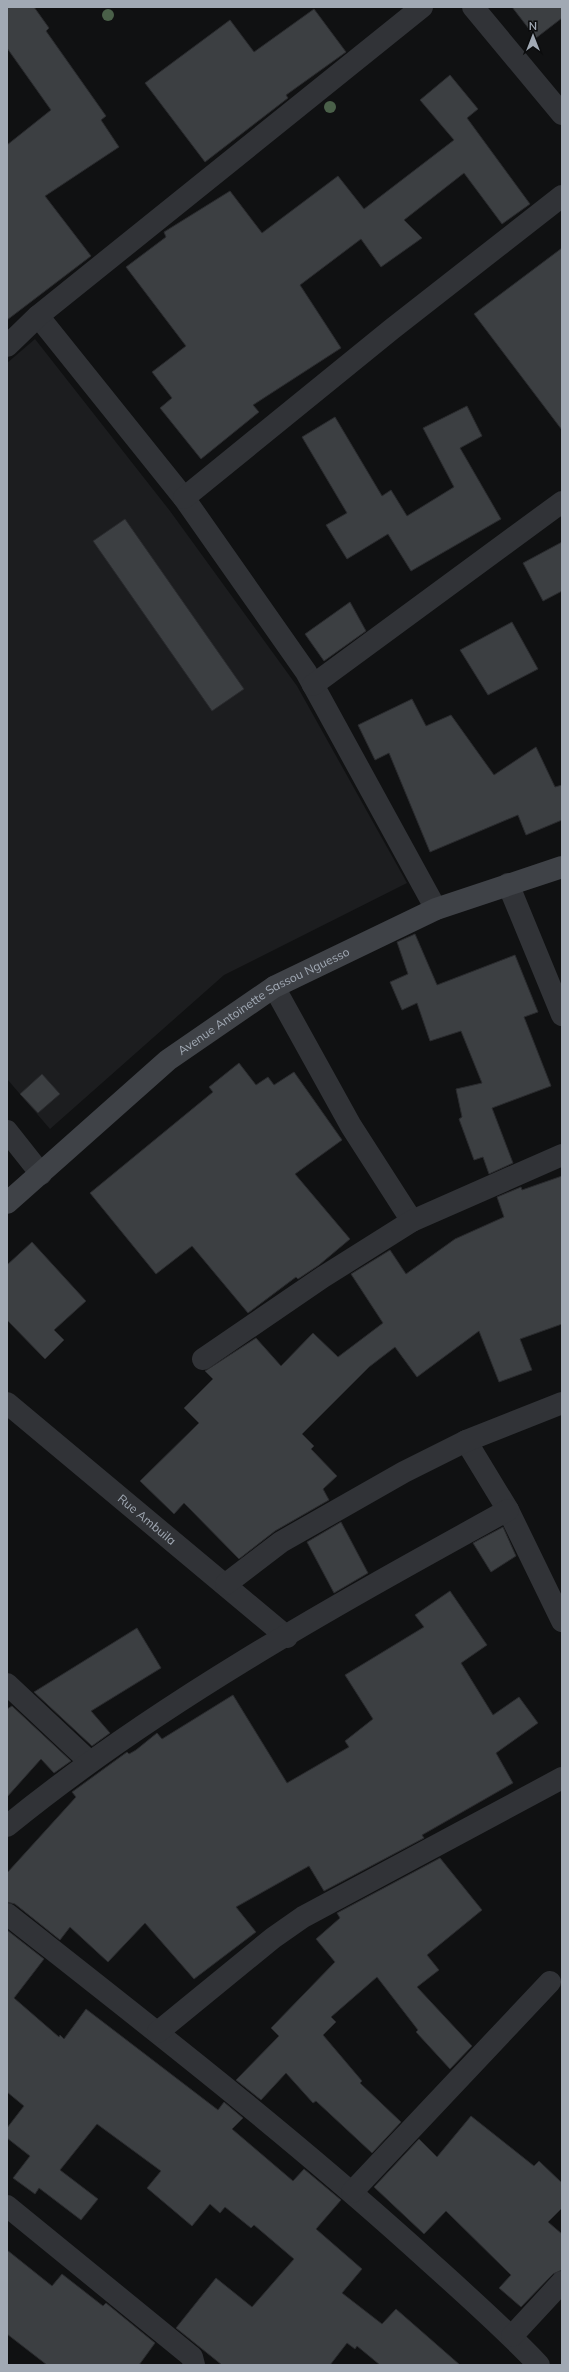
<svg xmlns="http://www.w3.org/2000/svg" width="569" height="2372" font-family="Mulish,sans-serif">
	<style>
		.built { fill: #1c1d1f }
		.building { fill: #3c3f42; stroke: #2a2b2e }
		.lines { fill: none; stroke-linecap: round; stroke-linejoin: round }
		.street { stroke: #313337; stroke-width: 22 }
		.secondary { stroke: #3f4247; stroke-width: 22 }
		.tree { fill: #4a6049 }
		.labels { text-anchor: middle; stroke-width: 3; stroke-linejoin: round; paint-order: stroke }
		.street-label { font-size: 12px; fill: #a1a9b4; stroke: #0b0c0d }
	</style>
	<rect width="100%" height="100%" fill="#101112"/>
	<path class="built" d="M 35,339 L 170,511 L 297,686 L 407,883 L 224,975 L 50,1129 L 7,1079 L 7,363 Z"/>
	<path class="building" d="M 7,7 L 34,7 L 49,28 L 46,31 L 106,116 L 101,120 L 119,147 L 45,196 L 91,256 L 7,320 L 7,145 L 51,110 L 7,48 Z
		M 512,7 L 562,7 L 562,18 L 536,38 Z
		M 314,9 L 346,52 L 286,95 L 288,98 L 205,162 L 145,83 L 230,20 L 254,52 Z
		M 450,75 L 478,109 L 467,118 L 530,204 L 502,224 L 464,173 L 404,220 L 422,238 L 381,267 L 361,239 L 300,285 L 341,348 L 253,405 L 259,412 L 201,459 L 160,408 L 172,398 L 152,372 L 186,346 L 126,267 L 166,237 L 164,232 L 230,191 L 262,233 L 338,176 L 364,209 L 454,140 L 420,100 Z
		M 562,248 L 562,430 L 474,314 Z
		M 467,406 L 482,436 L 460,448 L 501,519 L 411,571 L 388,534 L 347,559 L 326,525 L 347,513 L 302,437 L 335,417 L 382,496 L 391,490 L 407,516 L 454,487 L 423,428 Z
		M 125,519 L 244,689 L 212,711 L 93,541 Z
		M 562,542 L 562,591 L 543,601 L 523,563 Z
		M 350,602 L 366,631 L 324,661 L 305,634 Z
		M 512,622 L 538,669 L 488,695 L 460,650 Z
		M 412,699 L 426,726 L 451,715 L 494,775 L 536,747 L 555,787 L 562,785 L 562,820 L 526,835 L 518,815 L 430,852 L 389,753 L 375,760 L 358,725 Z
		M 415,934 L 437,985 L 515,955 L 538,1012 L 524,1017 L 551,1086 L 492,1108 L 513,1163 L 489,1174 L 483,1157 L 474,1160 L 459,1119 L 462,1117 L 456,1089 L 482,1083 L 461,1031 L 430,1041 L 417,1003 L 402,1010 L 390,982 L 408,974 L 397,942 Z
		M 239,1063 L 256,1085 L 268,1077 L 274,1085 L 294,1072 L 342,1140 L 295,1174 L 350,1239 L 319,1265 L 298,1279 L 296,1277 L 248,1313 L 192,1246 L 156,1274 L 90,1193 L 213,1092 L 209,1087 Z
		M 42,1074 L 60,1094 L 38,1113 L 20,1094 Z
		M 562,1176 L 562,1324 L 520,1339 L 532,1370 L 499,1382 L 479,1331 L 417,1377 L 395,1347 L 369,1367 L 302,1434 L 314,1446 L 311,1449 L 337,1476 L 323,1489 L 329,1500 L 275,1531 L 239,1559 L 184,1503 L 174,1514 L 140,1481 L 199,1423 L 184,1408 L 213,1379 L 205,1371 L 256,1338 L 281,1366 L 313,1333 L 338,1357 L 383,1323 L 351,1274 L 390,1250 L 406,1274 L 455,1239 L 504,1217 L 497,1197 L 521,1187 L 522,1190 Z
		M 32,1242 L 86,1301 L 54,1330 L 64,1340 L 45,1359 L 7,1320 L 7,1265 Z
		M 341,1522 L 368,1573 L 334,1593 L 307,1542 Z
		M 503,1527 L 516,1556 L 491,1572 L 473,1543 Z
		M 450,1591 L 487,1645 L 461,1663 L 493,1715 L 519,1697 L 538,1723 L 496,1753 L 513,1783 L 422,1835 L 424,1838 L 324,1891 L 309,1866 L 236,1907 L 256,1932 L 194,1979 L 145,1923 L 108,1962 L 70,1927 L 60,1940 L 15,1904 L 7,1902 L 7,1873 L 76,1797 L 72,1792 L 127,1752 L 129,1754 L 136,1750 L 157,1733 L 162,1739 L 233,1695 L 287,1783 L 349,1747 L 345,1741 L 373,1719 L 345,1675 L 424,1627 L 415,1615 Z
		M 137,1628 L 161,1668 L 91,1711 L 110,1733 L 92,1746 L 34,1692 Z
		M 12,1706 L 71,1761 L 54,1773 L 41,1759 L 7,1797 L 7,1709 Z
		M 440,1858 L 482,1910 L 427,1955 L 439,1970 L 417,1987 L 472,2046 L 450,2069 L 416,2032 L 418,2030 L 377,1977 L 331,2017 L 336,2022 L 323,2035 L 362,2081 L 360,2083 L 401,2122 L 372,2153 L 316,2101 L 313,2103 L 286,2073 L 261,2100 L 236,2080 L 279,2036 L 271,2028 L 335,1962 L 316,1939 L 340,1918 L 337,1913 Z
		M 7,1930 L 44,1959 L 14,1998 L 59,2037 L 60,2035 L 64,2039 L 86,2009 L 218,2110 L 224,2102 L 243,2118 L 232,2129 L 293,2181 L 304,2169 L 341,2200 L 316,2229 L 362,2269 L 342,2293 L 382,2324 L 396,2309 L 460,2365 L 380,2365 L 357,2346 L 355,2349 L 347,2343 L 330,2365 L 222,2365 L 176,2328 L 216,2278 L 252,2307 L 294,2259 L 254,2225 L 251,2228 L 225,2207 L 220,2213 L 210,2204 L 192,2226 L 147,2188 L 161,2171 L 97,2124 L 60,2170 L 98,2199 L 81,2220 L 39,2188 L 35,2194 L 13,2178 L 30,2156 L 7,2138 L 7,2128 L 24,2106 L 7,2092 Z
		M 471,2116 L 534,2166 L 539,2161 L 562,2183 L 562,2208 L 548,2222 L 562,2234 L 562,2270 L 553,2274 L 521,2307 L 499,2288 L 511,2275 L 446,2211 L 424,2234 L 374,2187 L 419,2139 L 437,2157 Z
		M 7,2250 L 52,2286 L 62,2274 L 103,2306 L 106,2303 L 155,2343 L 139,2365 L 47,2365 L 7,2334 Z"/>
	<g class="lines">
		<g class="street">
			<path d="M 473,7 L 562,114"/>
			<path d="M 38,316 L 184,498 L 306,672 L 436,909"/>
			<path d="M 7,346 L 38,316 L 422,7"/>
			<path d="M 184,498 L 392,329 L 562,196"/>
			<path d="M 313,685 L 562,502"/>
			<path d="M 508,884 L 562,1015"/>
			<path d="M 274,987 L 351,1126 L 412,1221"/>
			<path d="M 7,1131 L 41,1174"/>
			<path d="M 203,1359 L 323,1277 L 412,1221 L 562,1155"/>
			<path id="s1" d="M 7,1403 L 287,1637"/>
			<path d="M 466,1441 L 508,1510 L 562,1621"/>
			<path d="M 226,1584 L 281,1542 L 404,1472 L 466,1441 L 562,1403"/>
			<path d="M 7,1684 L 90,1762"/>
			<path d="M 7,1826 C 159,1702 336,1605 508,1510"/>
			<path d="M 7,1914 C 144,2022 282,2129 411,2245 C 455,2285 499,2323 539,2365"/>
			<path d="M 158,2032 L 273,1938 L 303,1917 L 562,1778"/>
			<path d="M 352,2192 L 550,1982"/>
			<path d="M 7,2206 L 192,2357 L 194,2365"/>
			<path d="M 512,2336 L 562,2282"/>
		</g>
		<path class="secondary" id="s2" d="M 7,1203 L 168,1060 L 274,987 L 436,909 L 562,867"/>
	</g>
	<g class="tree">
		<circle cx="108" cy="15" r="6"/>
		<circle cx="330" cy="107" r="6"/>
	</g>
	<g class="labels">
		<g class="street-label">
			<text dy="4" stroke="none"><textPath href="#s2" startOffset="328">Avenue Antoinette Sassou Nguesso</textPath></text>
			<text dy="4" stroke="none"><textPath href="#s1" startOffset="182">Rue Ambuila</textPath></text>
		</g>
	</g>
	<rect width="569" height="2372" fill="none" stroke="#a1a9b4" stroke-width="16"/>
	<g transform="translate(533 36)" stroke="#0b0c0d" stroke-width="3" paint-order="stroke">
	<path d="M0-3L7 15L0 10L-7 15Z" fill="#a1a9b4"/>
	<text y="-6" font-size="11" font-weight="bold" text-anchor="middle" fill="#a1a9b4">N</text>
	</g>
</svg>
